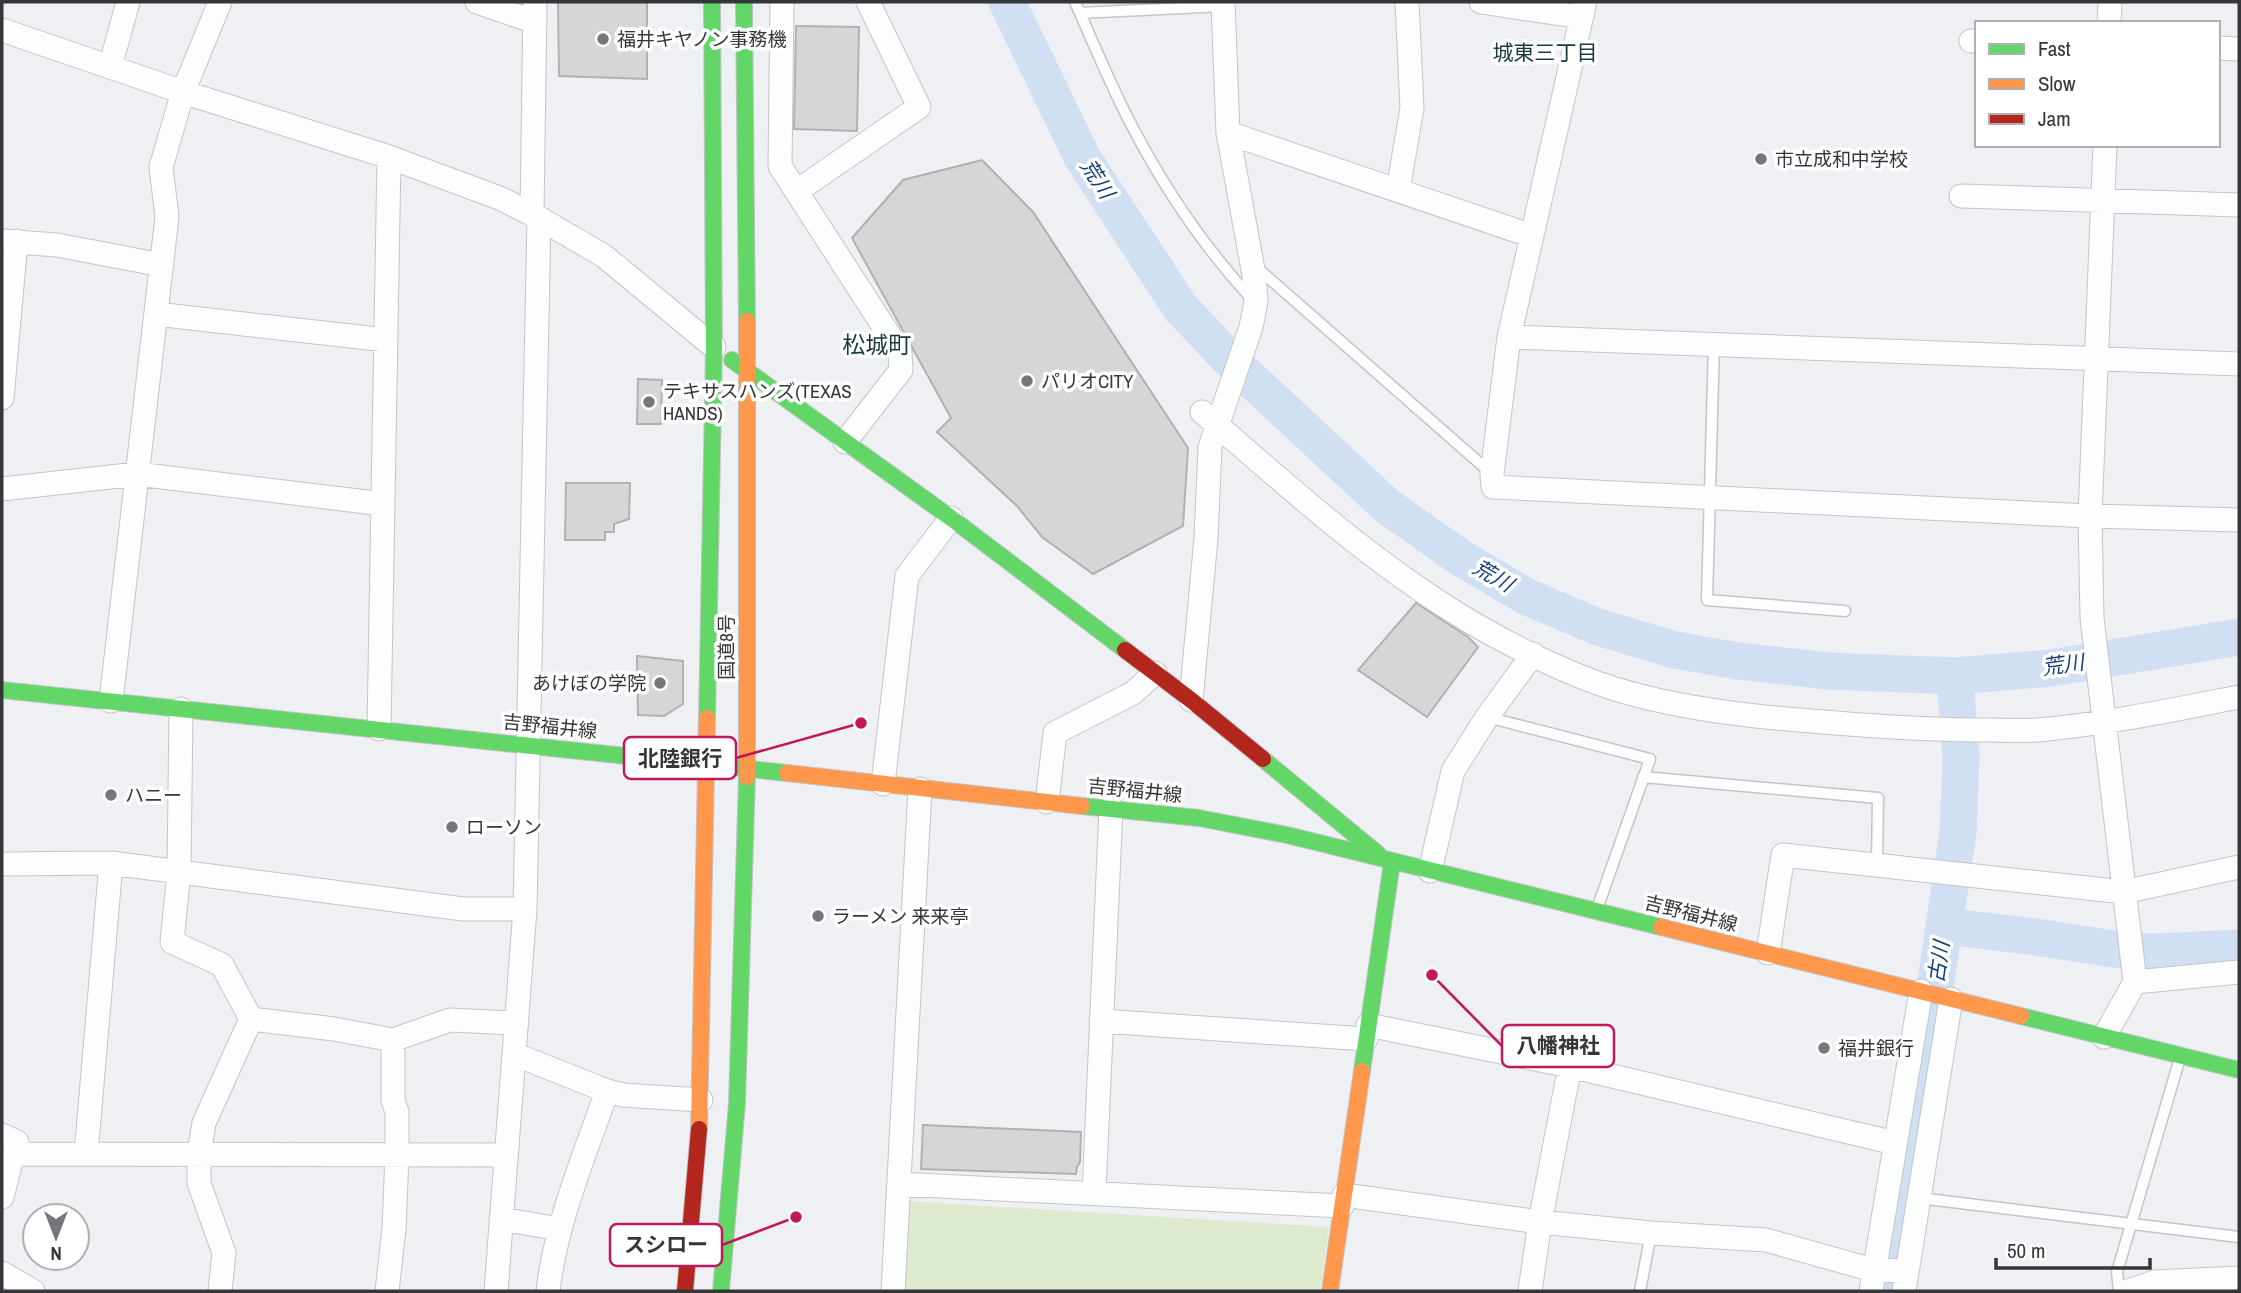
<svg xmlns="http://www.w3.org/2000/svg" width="2241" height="1293" font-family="'Archivo Narrow','Noto Sans JP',sans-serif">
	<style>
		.green { fill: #deeace }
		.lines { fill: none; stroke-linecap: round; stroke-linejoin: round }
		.river { stroke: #d1dff3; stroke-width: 37 }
		.building { fill: #d6d6d7; stroke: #b1b1b2; stroke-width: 2 }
		.lane-casing { stroke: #c3c5c7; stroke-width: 13 }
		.street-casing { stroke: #c3c5c7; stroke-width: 25 }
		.fast-casing { stroke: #c3c5c7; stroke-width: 18 }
		.slow-casing { stroke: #c3c5c7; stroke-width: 18 }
		.jam-casing { stroke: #c3c5c7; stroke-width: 18 }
		.lane { stroke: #fcfdfd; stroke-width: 10 }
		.street { stroke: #fcfdfd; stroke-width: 23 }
		.fast { stroke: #63d668; stroke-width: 16 }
		.slow { stroke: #ff974d; stroke-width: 16 }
		.jam { stroke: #b3261e; stroke-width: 16 }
		.poi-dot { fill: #76777a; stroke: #fff; stroke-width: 2.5 }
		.labels { text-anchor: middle; stroke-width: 7; stroke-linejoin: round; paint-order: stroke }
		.poi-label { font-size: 19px; fill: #353639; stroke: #fff; text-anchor: start }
		.street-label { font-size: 19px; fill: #353639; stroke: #fff }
		.neighbourhood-label { font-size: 21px; fill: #18393e; stroke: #fff }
		.water-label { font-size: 21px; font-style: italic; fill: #133d76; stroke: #fff }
		.quarter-label { font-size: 23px; fill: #18393e; stroke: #fff }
		.leader { fill: none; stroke: #c2185b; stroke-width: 2.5 }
		.callout-dot { fill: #c2185b; stroke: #fff; stroke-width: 2.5 }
		.callout { fill: #fff; stroke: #c2185b; stroke-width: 2.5 }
		.callout-label { font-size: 21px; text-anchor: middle; font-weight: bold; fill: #353639 }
	</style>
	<rect width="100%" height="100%" fill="#eef0f4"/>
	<path class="green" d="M 906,1201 L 1329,1227 L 1320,1291 L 901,1291 Z"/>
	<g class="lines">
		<path class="river" d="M 1007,2 L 1082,157 L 1180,307 L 1228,358 L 1387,506 L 1461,558 L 1527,597 L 1598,627 L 1675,650 L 1738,661 L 1828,671 L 1955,676 L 2051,668 L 2239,637
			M 1944,926 L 1958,833 L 1961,758 L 1955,676
			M 1892,1291 L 1944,926 L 2036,937 L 2120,950 L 2155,952 L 2239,948"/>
	</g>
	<path class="building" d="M 558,2 L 647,2 L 647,79 L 559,76 Z
		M 796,26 L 859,27 L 857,131 L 794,129 Z
		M 982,160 L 1033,212 L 1188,448 L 1183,526 L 1093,574 L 1042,537 L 1017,506 L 937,432 L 951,418 L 852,238 L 903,180 Z
		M 638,379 L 662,380 L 661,424 L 637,424 Z
		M 566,483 L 630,483 L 629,519 L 614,524 L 614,532 L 605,532 L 605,540 L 565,540 Z
		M 1416,603 L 1468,637 L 1478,647 L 1427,717 L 1358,670 Z
		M 637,656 L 683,661 L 683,704 L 664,716 L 638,715 Z
		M 923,1125 L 1081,1132 L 1080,1162 L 1077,1167 L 1076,1174 L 921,1169 Z"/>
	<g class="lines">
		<defs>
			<path id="lane" d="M 1075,2 C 1094,44 1111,87 1133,128 C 1165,189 1204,247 1251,298
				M 1080,13 L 1223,6
				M 1255,266 L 1492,474
				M 1714,344 L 1707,600 L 1845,611
				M 1487,717 L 1650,759 L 1597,909
				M 1643,777 L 1878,798 L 1877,864
				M 1919,1198 L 2239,1237
				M 1640,1291 L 1651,1233
				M 2119,1291 L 2117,1272 L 2180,1058"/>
			<path id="street" d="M 477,2 L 535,22
				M 782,2 L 780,166 L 900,352 L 901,370 L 845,442
				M 1481,2 L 1581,17
				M 1585,2 L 1509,337 L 1492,474 L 1493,487 L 2090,516 L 2239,520
				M 2109,23 L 2110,2
				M 2,30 L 183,92 L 389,157 L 502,199 L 539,218 L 604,256 L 714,347
				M 1971,41 L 1977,41
				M 2218,48 L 2239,49
				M 110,67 L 128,2
				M 1228,133 L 1532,236
				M 1398,190 L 1412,108 L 1407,2
				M 797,191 L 919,107 L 868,2
				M 1961,196 L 2239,205
				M 532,214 L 535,2
				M 2,241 L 57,245 L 162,265
				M 156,314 L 386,340
				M 1509,337 L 2239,364
				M 2,398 L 16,241
				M 1202,412 C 1283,482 1364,556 1456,613 C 1501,641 1564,673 1615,689 C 1694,713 1779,719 1862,725 C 1903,728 1944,730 1986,730 C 2003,730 2021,731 2038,730 C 2106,724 2172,710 2239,697
				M 2,489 L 137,474 L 383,504
				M 1191,700 L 1206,538 L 1210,447 L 1251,327 L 1256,302 L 1254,275 L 1228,133 L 1223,2
				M 111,701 L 167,217 L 161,167 L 183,92 L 220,2
				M 181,709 L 179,872 L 172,942 L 222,965 L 251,1019 L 204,1123 L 199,1155 L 199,1183 L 224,1253 L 220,1291
				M 379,729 L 389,157
				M 883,784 L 907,576 L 951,518
				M 1047,802 L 1055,733 L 1133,693 L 1155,673
				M 2,864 L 111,863 L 463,909 L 525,909
				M 1430,871 L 1453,771 L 1487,717 L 1533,654
				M 1768,953 L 1783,855 L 2124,892 L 2239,867
				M 2135,982 L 2239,972
				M 251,1019 L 334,1029 L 393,1040
				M 1101,1021 L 1366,1039
				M 1368,1025 L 1570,1066 L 1895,1143
				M 2104,1037 L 2135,982 L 2092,618 L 2090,516 L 2105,145
				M 514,1054 L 607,1091 L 623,1095 L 701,1100
				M 2,1135 L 17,1142 L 13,1154
				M 86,1154 L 111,863
				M 899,1184 L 1342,1206
				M 1094,1193 L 1111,808
				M 1344,1195 L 1540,1222 L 1651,1233 L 1766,1240 L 1873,1270 L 1906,1271
				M 2,1197 L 13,1154 L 506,1155
				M 501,1219 L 560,1229
				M 2,1273 L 33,1291
				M 387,1291 L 394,1229 L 397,1155 L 397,1112 L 393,1100 L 393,1040 L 450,1020 L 517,1023
				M 496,1291 L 525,909 L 539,218
				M 548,1291 C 556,1222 584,1157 607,1091
				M 893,1291 L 920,789
				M 1530,1291 L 1540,1222 L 1570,1066
				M 1871,1291 L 1921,991
				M 1904,1291 L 1951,999
				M 2128,1291 L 2155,1282 L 2239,1278"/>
			<path id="fast" d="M 744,2 L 747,321
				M 732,360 L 951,518 L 1125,650
				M 2,690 L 787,773
				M 707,718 L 714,347 L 712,2
				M 1263,759 L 1378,854
				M 1082,806 L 1199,818 L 1287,835 L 1661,927
				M 2021,1016 L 2239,1070
				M 1362,1071 L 1392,862
				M 721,1291 L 737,1103 L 747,777"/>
			<path id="slow" d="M 747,321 L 747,777
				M 787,773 L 1082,806
				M 1661,927 L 2021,1016
				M 699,1129 L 707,718
				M 1330,1291 L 1362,1071"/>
			<path id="jam" d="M 1125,650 L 1191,700 L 1263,759
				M 685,1291 L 699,1129"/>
		</defs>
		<use href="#lane" class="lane-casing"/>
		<use href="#street" class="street-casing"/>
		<use href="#fast" class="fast-casing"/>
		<use href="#slow" class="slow-casing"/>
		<use href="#jam" class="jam-casing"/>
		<use href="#lane" class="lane"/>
		<use href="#street" class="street"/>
		<use href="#fast" class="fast"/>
		<use href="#slow" class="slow"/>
		<use href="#jam" class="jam"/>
	</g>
	<g class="poi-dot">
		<circle cx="603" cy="39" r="7"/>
		<circle cx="1761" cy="159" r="7"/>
		<circle cx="1027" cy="381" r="7"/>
		<circle cx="649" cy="402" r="7"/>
		<circle cx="660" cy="683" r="7"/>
		<circle cx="111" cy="795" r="7"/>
		<circle cx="452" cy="827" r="7"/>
		<circle cx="818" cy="916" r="7"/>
		<circle cx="1824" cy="1048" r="7"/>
	</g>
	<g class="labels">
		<g class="poi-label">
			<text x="617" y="46">福井キヤノン事務機</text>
			<text x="1775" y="166">市立成和中学校</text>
			<text x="1041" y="388">パリオCITY</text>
			<text x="663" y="398">テキサスハンズ(TEXAS<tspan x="663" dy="22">HANDS)</tspan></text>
			<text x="646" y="690" text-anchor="end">あけぼの学院</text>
			<text x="125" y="802">ハニー</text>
			<text x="466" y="834">ローソン</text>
			<text x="832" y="923">ラーメン 来来亭</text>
			<text x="1838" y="1055">福井銀行</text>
		</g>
		<g class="street-label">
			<text transform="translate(726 647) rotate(-90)" y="7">国道8号</text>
			<text transform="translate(550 726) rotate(6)" y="7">吉野福井線</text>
			<text transform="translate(1135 790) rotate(6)" y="7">吉野福井線</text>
			<text transform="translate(1691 913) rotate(14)" y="7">吉野福井線</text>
		</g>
		<g class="neighbourhood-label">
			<text x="1545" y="60">城東三丁目</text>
		</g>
		<g class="water-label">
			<text transform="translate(1097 179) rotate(57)" y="7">荒川</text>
			<text transform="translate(1493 576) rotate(30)" y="7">荒川</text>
			<text transform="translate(2063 665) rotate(-8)" y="7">荒川</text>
			<text transform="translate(1939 962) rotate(-82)" y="7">古川</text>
		</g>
		<g class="quarter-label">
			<text x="877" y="353">松城町</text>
		</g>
	</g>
	<path class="leader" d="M861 723L736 758M1432 975L1502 1046M796 1217L722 1245"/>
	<g class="callout-dot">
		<circle cx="861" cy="723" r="7"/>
		<circle cx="1432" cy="975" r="7"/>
		<circle cx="796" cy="1217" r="7"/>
	</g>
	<g class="callout">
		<rect x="624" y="737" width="112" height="42" rx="7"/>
		<rect x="1502" y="1025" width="112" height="42" rx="7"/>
		<rect x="610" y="1224" width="112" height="42" rx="7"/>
	</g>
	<g class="callout-label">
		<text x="680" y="766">北陸銀行</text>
		<text x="1558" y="1053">八幡神社</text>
		<text x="666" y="1252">スシロー</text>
	</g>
	<rect width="2241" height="1293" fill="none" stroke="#353639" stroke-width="7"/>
	<rect x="1975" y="21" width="245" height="126" fill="#ffffff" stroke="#aeafb0" stroke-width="2"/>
	<rect x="1989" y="44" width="35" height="10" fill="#63d668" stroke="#aeafb0" stroke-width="2"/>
	<text x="2038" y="56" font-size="21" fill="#353639">Fast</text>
	<rect x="1989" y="79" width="35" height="10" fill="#ff974d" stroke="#aeafb0" stroke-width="2"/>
	<text x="2038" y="91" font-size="21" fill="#353639">Slow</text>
	<rect x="1989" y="114" width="35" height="10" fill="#b3261e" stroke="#aeafb0" stroke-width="2"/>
	<text x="2038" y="126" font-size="21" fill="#353639">Jam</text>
	<g transform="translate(56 1237) rotate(180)"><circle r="33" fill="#ffffff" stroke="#aeafb0" stroke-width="2"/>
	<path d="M0-5L12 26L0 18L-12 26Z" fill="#76777a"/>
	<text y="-10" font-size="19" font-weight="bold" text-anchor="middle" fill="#353639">N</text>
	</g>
	<path d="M1996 1258v10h154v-10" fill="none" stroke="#353639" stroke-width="3.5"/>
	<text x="2007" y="1258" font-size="21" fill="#353639" stroke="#ffffff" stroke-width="5" paint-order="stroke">50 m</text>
</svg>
